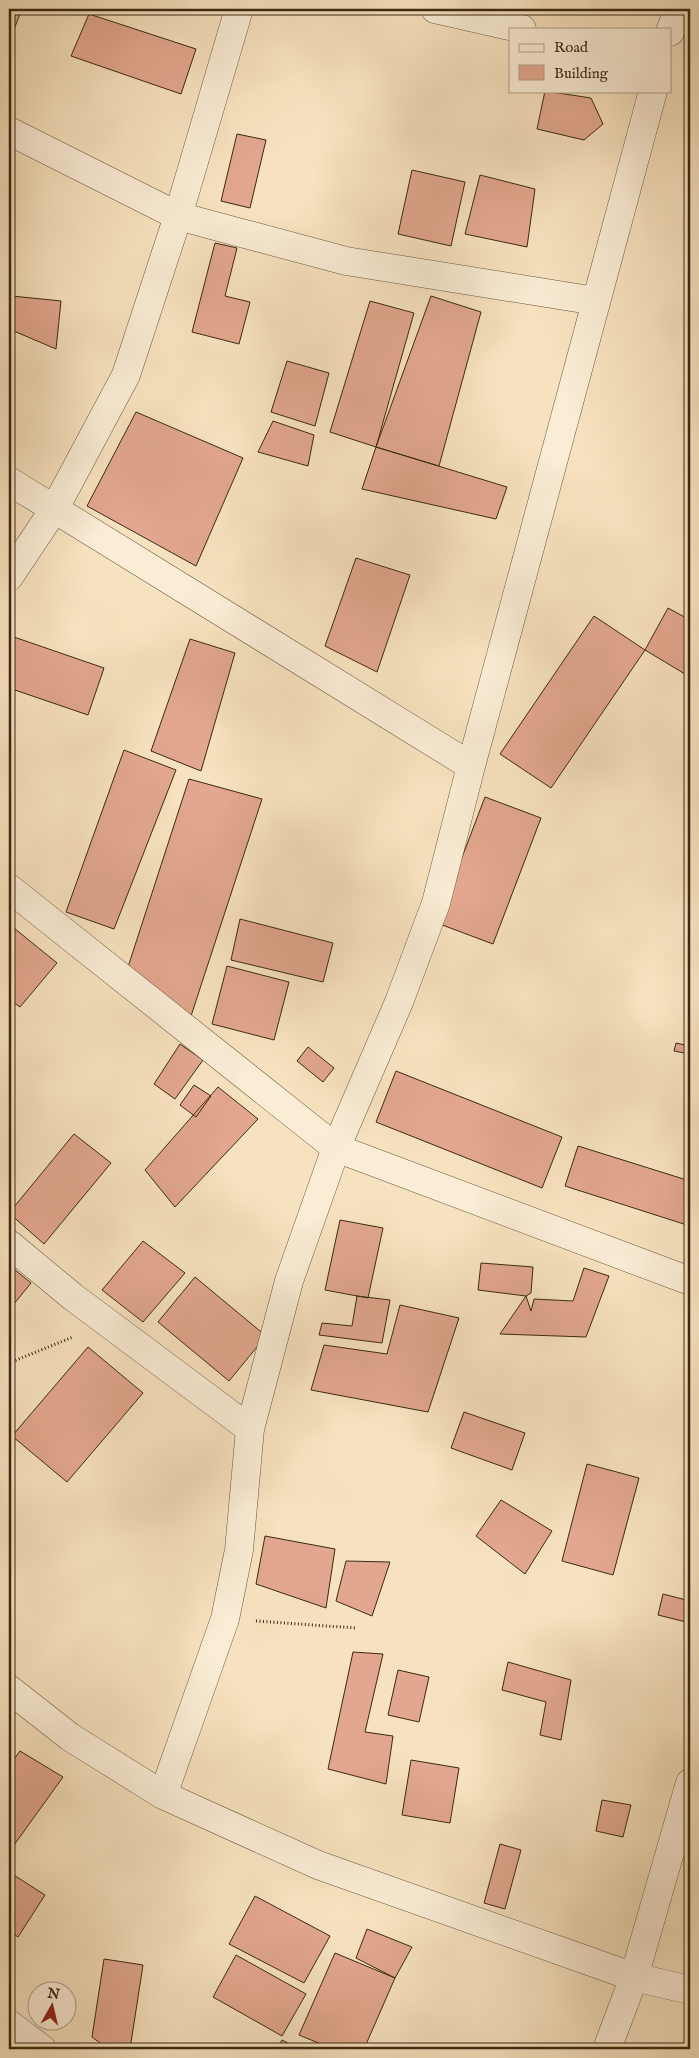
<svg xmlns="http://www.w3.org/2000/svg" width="699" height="2058" font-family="'IM FELL English',serif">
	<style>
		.building { fill: #e2a78e; stroke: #3a2912 }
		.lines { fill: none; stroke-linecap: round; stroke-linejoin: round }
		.street-casing { stroke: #69573d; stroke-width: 29 }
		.path { stroke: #3a2912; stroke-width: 3; stroke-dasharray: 1 2.5; stroke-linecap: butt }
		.street { stroke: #faecd5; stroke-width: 28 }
	</style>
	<rect width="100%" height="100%" fill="#f7e2bf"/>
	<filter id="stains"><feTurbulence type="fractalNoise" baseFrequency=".004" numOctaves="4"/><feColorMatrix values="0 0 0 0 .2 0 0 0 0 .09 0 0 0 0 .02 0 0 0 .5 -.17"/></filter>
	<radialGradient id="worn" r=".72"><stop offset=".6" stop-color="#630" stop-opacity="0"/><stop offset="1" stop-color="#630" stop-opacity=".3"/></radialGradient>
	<path class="building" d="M 9,9 L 22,9 L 9,42 Z
		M 89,14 L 196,49 L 181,94 L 71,56 Z
		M 545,91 L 591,98 L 603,124 L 584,140 L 537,129 Z
		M 237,134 L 266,140 L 250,208 L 221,201 Z
		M 412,170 L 465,182 L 451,246 L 398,234 Z
		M 480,175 L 535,189 L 527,247 L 465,234 Z
		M 215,243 L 237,248 L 225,296 L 250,302 L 239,344 L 192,332 Z
		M 12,296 L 61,301 L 56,349 L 9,329 Z
		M 431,296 L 481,312 L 439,466 L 376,447 Z
		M 370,301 L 414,313 L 376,447 L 330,432 Z
		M 287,361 L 329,373 L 315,426 L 271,412 Z
		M 136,412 L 243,458 L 196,566 L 87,506 Z
		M 273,421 L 314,435 L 308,466 L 258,452 Z
		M 376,447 L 507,487 L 496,519 L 362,489 Z
		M 356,558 L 410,575 L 377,672 L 325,646 Z
		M 668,608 L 690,620 L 690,677 L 645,650 Z
		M 594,616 L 645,650 L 551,788 L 500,754 Z
		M 11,636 L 104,668 L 88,715 L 9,688 L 9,640 Z
		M 190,639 L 235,653 L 201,771 L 151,751 Z
		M 124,750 L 176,770 L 114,929 L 66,912 Z
		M 189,779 L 262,799 L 191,1016 L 128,967 Z
		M 485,797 L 541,818 L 493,944 L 437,923 Z
		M 240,919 L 333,943 L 323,982 L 231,960 Z
		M 9,924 L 57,963 L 20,1007 L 9,999 Z
		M 227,966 L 289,982 L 274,1040 L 212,1024 Z
		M 676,1043 L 690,1046 L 690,1054 L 674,1051 Z
		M 180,1044 L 203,1060 L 175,1099 L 154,1084 Z
		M 308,1047 L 334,1068 L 323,1082 L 297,1061 Z
		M 396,1071 L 562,1137 L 542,1188 L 376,1122 Z
		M 194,1085 L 211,1096 L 196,1117 L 180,1105 Z
		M 218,1087 L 258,1119 L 175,1207 L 145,1170 Z
		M 74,1134 L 111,1163 L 44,1244 L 9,1213 Z
		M 578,1146 L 690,1181 L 690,1226 L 565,1186 Z
		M 340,1220 L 383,1228 L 368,1298 L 325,1290 Z
		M 143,1241 L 185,1273 L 143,1322 L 102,1290 Z
		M 481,1263 L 533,1267 L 531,1293 L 526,1296 L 478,1290 Z
		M 9,1265 L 31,1283 L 9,1310 Z
		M 584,1268 L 609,1276 L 586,1337 L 500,1334 L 526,1296 L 531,1311 L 534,1299 L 573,1301 Z
		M 195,1277 L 266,1336 L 229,1381 L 158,1322 Z
		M 357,1296 L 390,1300 L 382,1343 L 319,1335 L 322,1323 L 352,1326 Z
		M 400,1305 L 459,1318 L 428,1412 L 311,1390 L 324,1345 L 387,1354 Z
		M 88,1347 L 143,1393 L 67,1482 L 12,1436 Z
		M 464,1412 L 525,1433 L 512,1470 L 451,1448 Z
		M 587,1464 L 639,1478 L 613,1575 L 562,1561 Z
		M 501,1500 L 552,1531 L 525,1574 L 476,1536 Z
		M 265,1536 L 335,1549 L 326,1608 L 256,1584 Z
		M 346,1561 L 390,1562 L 372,1616 L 336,1601 Z
		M 663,1594 L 690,1601 L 690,1623 L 658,1615 Z
		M 353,1652 L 383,1654 L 365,1732 L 393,1736 L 386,1784 L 328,1769 Z
		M 508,1662 L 571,1680 L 561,1740 L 540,1735 L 546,1702 L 502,1690 Z
		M 398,1670 L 429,1677 L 419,1722 L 388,1715 Z
		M 20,1751 L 63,1777 L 9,1852 L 9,1766 Z
		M 411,1760 L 459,1768 L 450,1823 L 402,1815 Z
		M 602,1800 L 631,1805 L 623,1837 L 596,1831 Z
		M 500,1844 L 521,1850 L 505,1909 L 484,1903 Z
		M 9,1872 L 45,1895 L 18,1937 L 9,1931 Z
		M 255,1896 L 330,1936 L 304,1983 L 229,1944 Z
		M 367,1929 L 412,1947 L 395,1978 L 356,1958 Z
		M 335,1953 L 395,1978 L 364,2049 L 333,2049 L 299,2035 Z
		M 236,1955 L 306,1994 L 282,2036 L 213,1997 Z
		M 104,1959 L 143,1965 L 130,2049 L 108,2049 L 92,2037 Z
		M 282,2040 L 299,2049 L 277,2049 Z
		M 665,2044 L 690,2049 L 664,2049 Z"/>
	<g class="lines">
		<defs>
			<path id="street" d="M 435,9 L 522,29
				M 670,32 L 678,9
				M 9,131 L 178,216 L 346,261 L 596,301
				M 9,481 L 471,766
				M 9,577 L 55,508 L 126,375 L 178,216 L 239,9
				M 9,888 L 336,1148 L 690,1281
				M 9,1244 L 73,1297 L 250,1429
				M 9,1689 L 70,1737 L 163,1795 L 318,1865 L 634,1977 L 690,1990
				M 163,1795 L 225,1619 L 239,1550 L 250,1429 L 289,1281 L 336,1148 L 399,1002 L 436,903 L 471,766 L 653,91
				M 9,2024 L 42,2049
				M 607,2049 L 634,1977 L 690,1783"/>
		</defs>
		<use href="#street" class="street-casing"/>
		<path class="path" d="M 9,1363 L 73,1337
			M 256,1621 L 356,1628"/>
		<use href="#street" class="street"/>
	</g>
	<rect width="699" height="2058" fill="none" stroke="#f7e2bf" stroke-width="30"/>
	<rect x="10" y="10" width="679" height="2038" fill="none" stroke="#3a2912" stroke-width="2.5"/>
	<rect x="15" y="15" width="669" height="2028" fill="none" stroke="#3a2912"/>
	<rect x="509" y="28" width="162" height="65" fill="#faecd5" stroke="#ad9e87"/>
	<rect x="519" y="44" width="25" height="8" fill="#faecd5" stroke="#ad9e87"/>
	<text x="554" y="52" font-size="15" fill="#3a2912">Road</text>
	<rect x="519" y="65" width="25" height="15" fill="#e2a78e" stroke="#ad9e87"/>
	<text x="554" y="78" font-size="15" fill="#3a2912">Building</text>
	<g transform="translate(52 2006) rotate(8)"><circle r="24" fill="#faecd5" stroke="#ad9e87"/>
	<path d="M0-4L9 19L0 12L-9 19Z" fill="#8f2418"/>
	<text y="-8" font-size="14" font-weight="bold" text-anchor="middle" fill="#3a2912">N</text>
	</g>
	<rect width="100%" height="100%" filter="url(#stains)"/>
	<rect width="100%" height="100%" fill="url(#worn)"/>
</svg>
